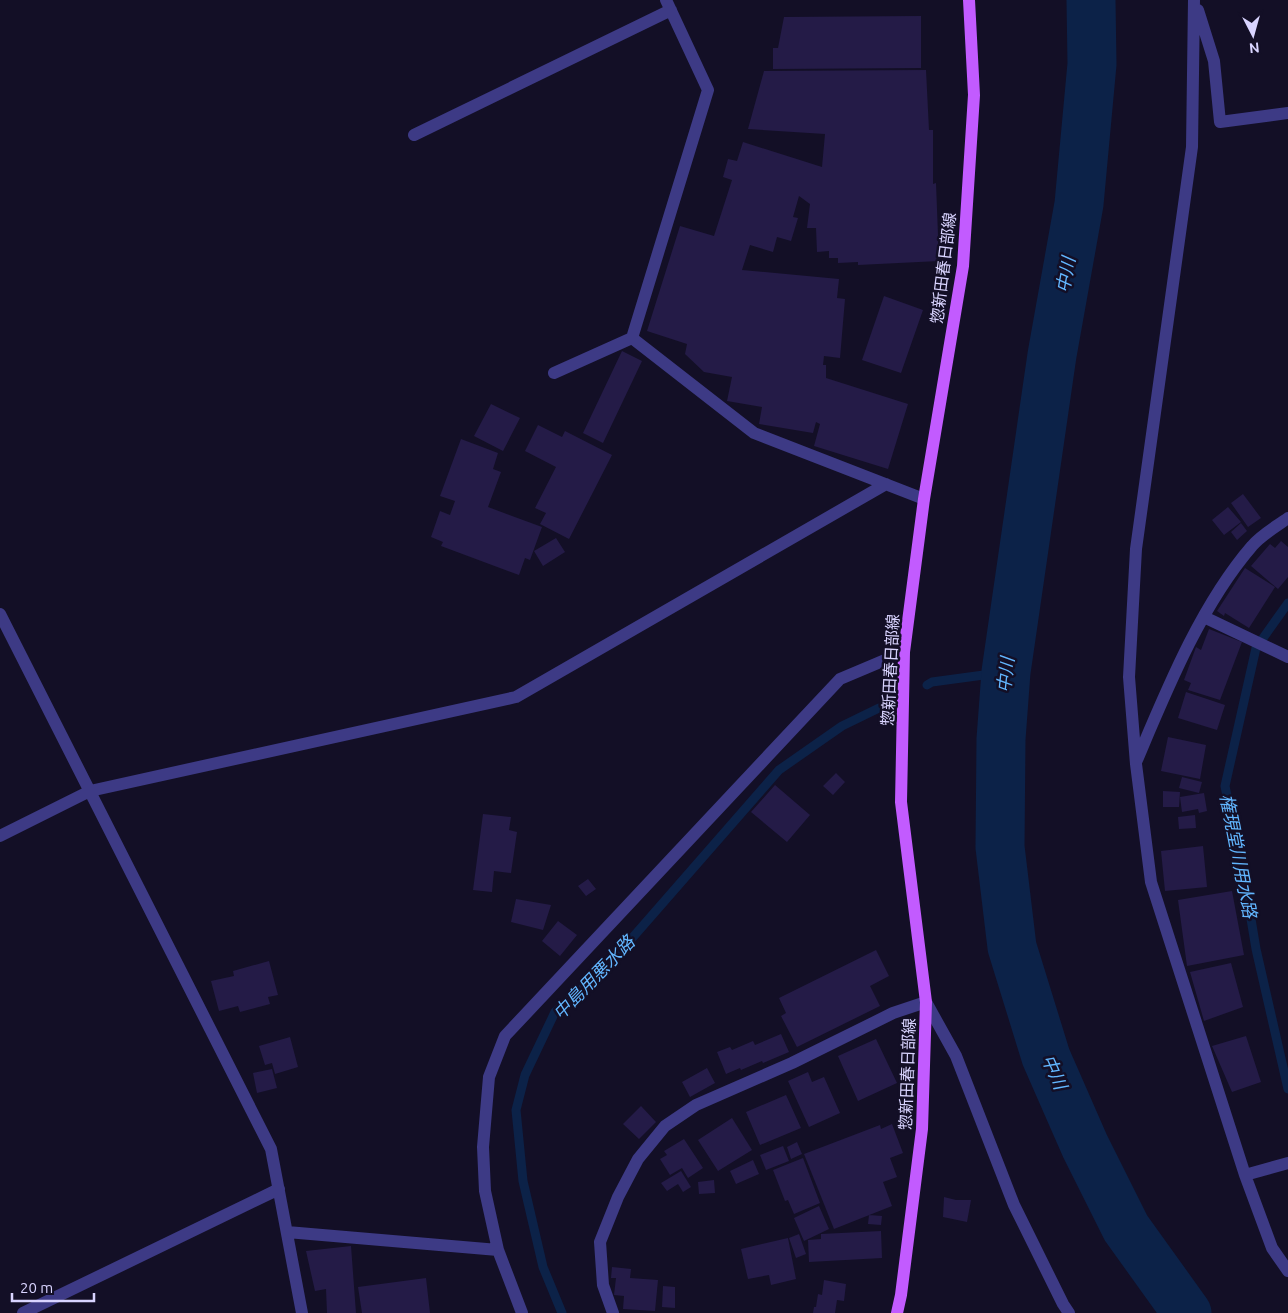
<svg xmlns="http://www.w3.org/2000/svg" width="1288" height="1313" font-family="Ubuntu,'Noto Sans JP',sans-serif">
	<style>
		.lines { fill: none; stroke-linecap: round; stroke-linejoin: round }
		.stream { stroke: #0c2248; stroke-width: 9 }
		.river { stroke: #0c2248; stroke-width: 49 }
		.building { fill: #241b47 }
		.minor { stroke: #3d3a85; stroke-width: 12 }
		.major { stroke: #c25bff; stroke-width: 12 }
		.labels { text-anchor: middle; stroke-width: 5; stroke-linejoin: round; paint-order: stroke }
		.street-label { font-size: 16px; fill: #d9d4ff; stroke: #130f26 }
		.water-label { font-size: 18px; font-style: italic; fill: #62b6ff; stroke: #130f26 }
	</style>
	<rect width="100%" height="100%" fill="#130f26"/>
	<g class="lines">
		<path class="stream" d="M 1288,603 L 1256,648 L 1225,786 L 1249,907 L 1256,949 L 1288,1089
			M 927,685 L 932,682 L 1006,672
			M 562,1313 L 543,1267 L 523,1181 L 516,1110 L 525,1075 L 555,1012 L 606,968 L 779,770 L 842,726 L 879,708"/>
		<path class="river" d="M 1091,0 L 1092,64 L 1079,204 L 1052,355 L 1006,672 L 1001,739 L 1000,847 L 1012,947 L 1046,1057 L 1085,1146 L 1126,1228 L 1187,1313"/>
	</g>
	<path class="building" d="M 921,16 L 921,68 L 773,69 L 773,48 L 778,48 L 784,17 Z
		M 926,70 L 929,130 L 933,130 L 933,184 L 936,183 L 939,261 L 858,265 L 858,262 L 838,263 L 838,258 L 829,258 L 829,251 L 817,252 L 816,228 L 807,228 L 810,204 L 799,196 L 793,217 L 798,218 L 791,241 L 777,237 L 773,252 L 750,245 L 742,270 L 839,279 L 837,298 L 845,299 L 840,358 L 824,356 L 823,365 L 826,365 L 826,378 L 908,404 L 888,469 L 814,446 L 820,424 L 816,422 L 813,433 L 759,424 L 762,407 L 727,401 L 732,377 L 704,372 L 685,354 L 687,344 L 647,331 L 680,226 L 714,236 L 732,180 L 723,177 L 728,159 L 737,161 L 743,142 L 822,167 L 825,134 L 748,129 L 764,71 Z
		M 884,296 L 923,310 L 901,373 L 862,360 Z
		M 622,351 L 642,361 L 603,443 L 583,433 Z
		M 491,404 L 520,418 L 503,451 L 474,436 Z
		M 538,425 L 562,437 L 565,431 L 612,455 L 569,539 L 540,524 L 546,513 L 535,508 L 556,467 L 525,451 Z
		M 461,439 L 498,453 L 493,469 L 501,472 L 488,507 L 542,527 L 530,560 L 525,558 L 519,575 L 441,546 L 443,542 L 431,537 L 440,511 L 450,515 L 455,501 L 440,496 Z
		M 1243,494 L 1261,518 L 1248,527 L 1231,503 Z
		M 1228,507 L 1241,522 L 1224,535 L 1212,520 Z
		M 1241,523 L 1247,531 L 1237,540 L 1231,532 Z
		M 556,538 L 565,552 L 543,566 L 534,551 Z
		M 1281,541 L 1288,547 L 1288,577 L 1278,589 L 1251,566 L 1270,544 L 1275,548 Z
		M 1245,568 L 1275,587 L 1249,628 L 1225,613 L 1224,616 L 1217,611 Z
		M 1209,629 L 1242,642 L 1220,700 L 1188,690 L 1191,683 L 1184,680 L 1196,647 L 1201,650 Z
		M 1186,692 L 1225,705 L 1217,730 L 1178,718 Z
		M 1168,737 L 1206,745 L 1200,779 L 1161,771 Z
		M 836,773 L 845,782 L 833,795 L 823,786 Z
		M 1182,777 L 1202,782 L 1199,793 L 1179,788 Z
		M 775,785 L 810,815 L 787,842 L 751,812 Z
		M 1163,791 L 1180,792 L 1179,807 L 1163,807 Z
		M 1204,793 L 1207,811 L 1199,813 L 1198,809 L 1182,812 L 1180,797 Z
		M 483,814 L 511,817 L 509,830 L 517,832 L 511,873 L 494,871 L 492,892 L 473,890 Z
		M 1195,815 L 1196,828 L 1179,829 L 1178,817 Z
		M 1203,846 L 1207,887 L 1165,891 L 1161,851 Z
		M 588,879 L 596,889 L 586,896 L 578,886 Z
		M 1232,891 L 1244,955 L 1187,966 L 1178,900 Z
		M 516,899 L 551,905 L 543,930 L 511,922 Z
		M 558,921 L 577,935 L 560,956 L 542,941 Z
		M 876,950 L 889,976 L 870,986 L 880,1006 L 797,1047 L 781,1016 L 786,1013 L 779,998 Z
		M 269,961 L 278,995 L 268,997 L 270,1004 L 240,1012 L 238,1006 L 219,1011 L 211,981 L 234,976 L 233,971 Z
		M 1231,963 L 1243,1007 L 1204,1021 L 1190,972 Z
		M 781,1034 L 789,1052 L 763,1063 L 762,1061 L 741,1070 L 740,1068 L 726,1074 L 717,1052 L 730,1047 L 732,1050 L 753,1041 L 755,1045 Z
		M 1246,1036 L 1261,1082 L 1232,1092 L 1212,1046 Z
		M 290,1037 L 298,1067 L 275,1074 L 272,1063 L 265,1065 L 259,1046 Z
		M 876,1039 L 897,1083 L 858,1101 L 838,1056 Z
		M 707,1068 L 715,1083 L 690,1097 L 682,1082 Z
		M 272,1069 L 277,1088 L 257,1093 L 253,1073 Z
		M 808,1072 L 812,1082 L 824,1077 L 840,1113 L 809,1127 L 788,1081 Z
		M 786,1095 L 801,1128 L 760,1145 L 746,1112 Z
		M 641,1106 L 656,1122 L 639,1139 L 623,1124 Z
		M 732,1118 L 752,1150 L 718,1171 L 698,1140 Z
		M 892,1124 L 903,1153 L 890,1158 L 897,1177 L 883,1182 L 892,1206 L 834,1229 L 804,1154 L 880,1125 L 881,1129 Z
		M 684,1139 L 703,1168 L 688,1178 L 682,1168 L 670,1175 L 660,1159 L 667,1155 L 664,1151 Z
		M 797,1142 L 802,1154 L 791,1159 L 787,1147 Z
		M 783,1146 L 789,1161 L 766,1170 L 760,1155 Z
		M 803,1158 L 820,1203 L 794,1214 L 788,1200 L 785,1201 L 773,1170 Z
		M 753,1160 L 759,1174 L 736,1184 L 730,1171 Z
		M 681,1171 L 691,1187 L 683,1192 L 678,1184 L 667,1191 L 661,1183 Z
		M 714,1180 L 715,1193 L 699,1194 L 698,1182 Z
		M 944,1197 L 956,1200 L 971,1200 L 967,1222 L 943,1217 Z
		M 819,1206 L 829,1229 L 804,1241 L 794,1218 Z
		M 869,1215 L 882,1216 L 881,1225 L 868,1224 Z
		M 881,1231 L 882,1258 L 809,1262 L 808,1240 L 821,1239 L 821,1234 Z
		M 799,1234 L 806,1254 L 796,1258 L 789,1238 Z
		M 788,1238 L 796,1279 L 771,1285 L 769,1275 L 748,1279 L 741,1249 Z
		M 351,1246 L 356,1313 L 327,1313 L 326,1289 L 315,1291 L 306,1251 Z
		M 612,1267 L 631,1269 L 630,1278 L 658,1280 L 655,1311 L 623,1309 L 624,1296 L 614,1295 L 616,1278 L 611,1278 Z
		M 426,1278 L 430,1313 L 362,1313 L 358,1287 Z
		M 824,1280 L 846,1284 L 844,1301 L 837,1300 L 835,1313 L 813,1313 L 814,1307 L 816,1307 L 818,1294 L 822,1295 Z
		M 663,1286 L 675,1287 L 675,1308 L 662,1307 Z"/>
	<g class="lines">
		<path class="minor" d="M 666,0 L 708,90 L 632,338 L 754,433 L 924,499
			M 1194,0 L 1192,147 L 1136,549 L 1129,677 L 1136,764 L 1151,882 L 1245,1175 L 1272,1248 L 1288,1271
			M 1198,10 L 1214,61 L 1220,122 L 1288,113
			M 414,135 L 671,10
			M 554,373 L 632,338
			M 0,614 L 271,1149 L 302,1313
			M 1204,617 L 1288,657
			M 1137,760 C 1167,689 1201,605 1252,546 C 1261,535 1277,526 1288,518
			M 0,836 L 90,791 L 516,697 L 886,484
			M 1245,1175 L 1288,1163
			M 287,1232 L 498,1250 L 485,1191 L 483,1147 L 489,1077 L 505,1036 L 840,679 L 904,652
			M 498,1250 L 522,1313
			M 23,1313 L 279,1189
			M 613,1313 L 603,1285 L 600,1242 L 618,1197 L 638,1159 L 665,1126 L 696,1105 L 792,1063 L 893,1013 L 926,1002 L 956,1056 L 1014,1205 L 1063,1304 L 1069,1313"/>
		<path class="major" d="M 897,1313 L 901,1295 L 922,1129 L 926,1002 L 901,802 L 904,652 L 924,499 L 963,266 L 974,95 L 969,0"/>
	</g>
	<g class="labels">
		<g class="street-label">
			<text transform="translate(943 268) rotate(-83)" y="6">惣新田春日部線</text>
			<text transform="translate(890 670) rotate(-87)" y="6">惣新田春日部線</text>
			<text transform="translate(907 1074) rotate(-88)" y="6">惣新田春日部線</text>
		</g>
		<g class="water-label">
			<text transform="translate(1066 275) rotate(-80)" y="6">中川</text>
			<text transform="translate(1006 675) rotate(-84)" y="6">中川</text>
			<text transform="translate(1238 856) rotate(79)" y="6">権現堂川用水路</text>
			<text transform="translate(594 978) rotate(-46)" y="6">中島用悪水路</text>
			<text transform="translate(1054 1072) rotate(66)" y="6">中川</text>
		</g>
	</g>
	<g transform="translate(1253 35) rotate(174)" stroke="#130f26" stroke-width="4" paint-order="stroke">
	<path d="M0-4L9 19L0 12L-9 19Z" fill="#d9d4ff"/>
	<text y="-8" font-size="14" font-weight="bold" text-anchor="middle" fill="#d9d4ff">N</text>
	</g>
	<path d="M12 1293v8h82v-8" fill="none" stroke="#d9d4ff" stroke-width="2.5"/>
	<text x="20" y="1293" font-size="15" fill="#d9d4ff" stroke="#130f26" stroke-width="4" paint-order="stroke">20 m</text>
</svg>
